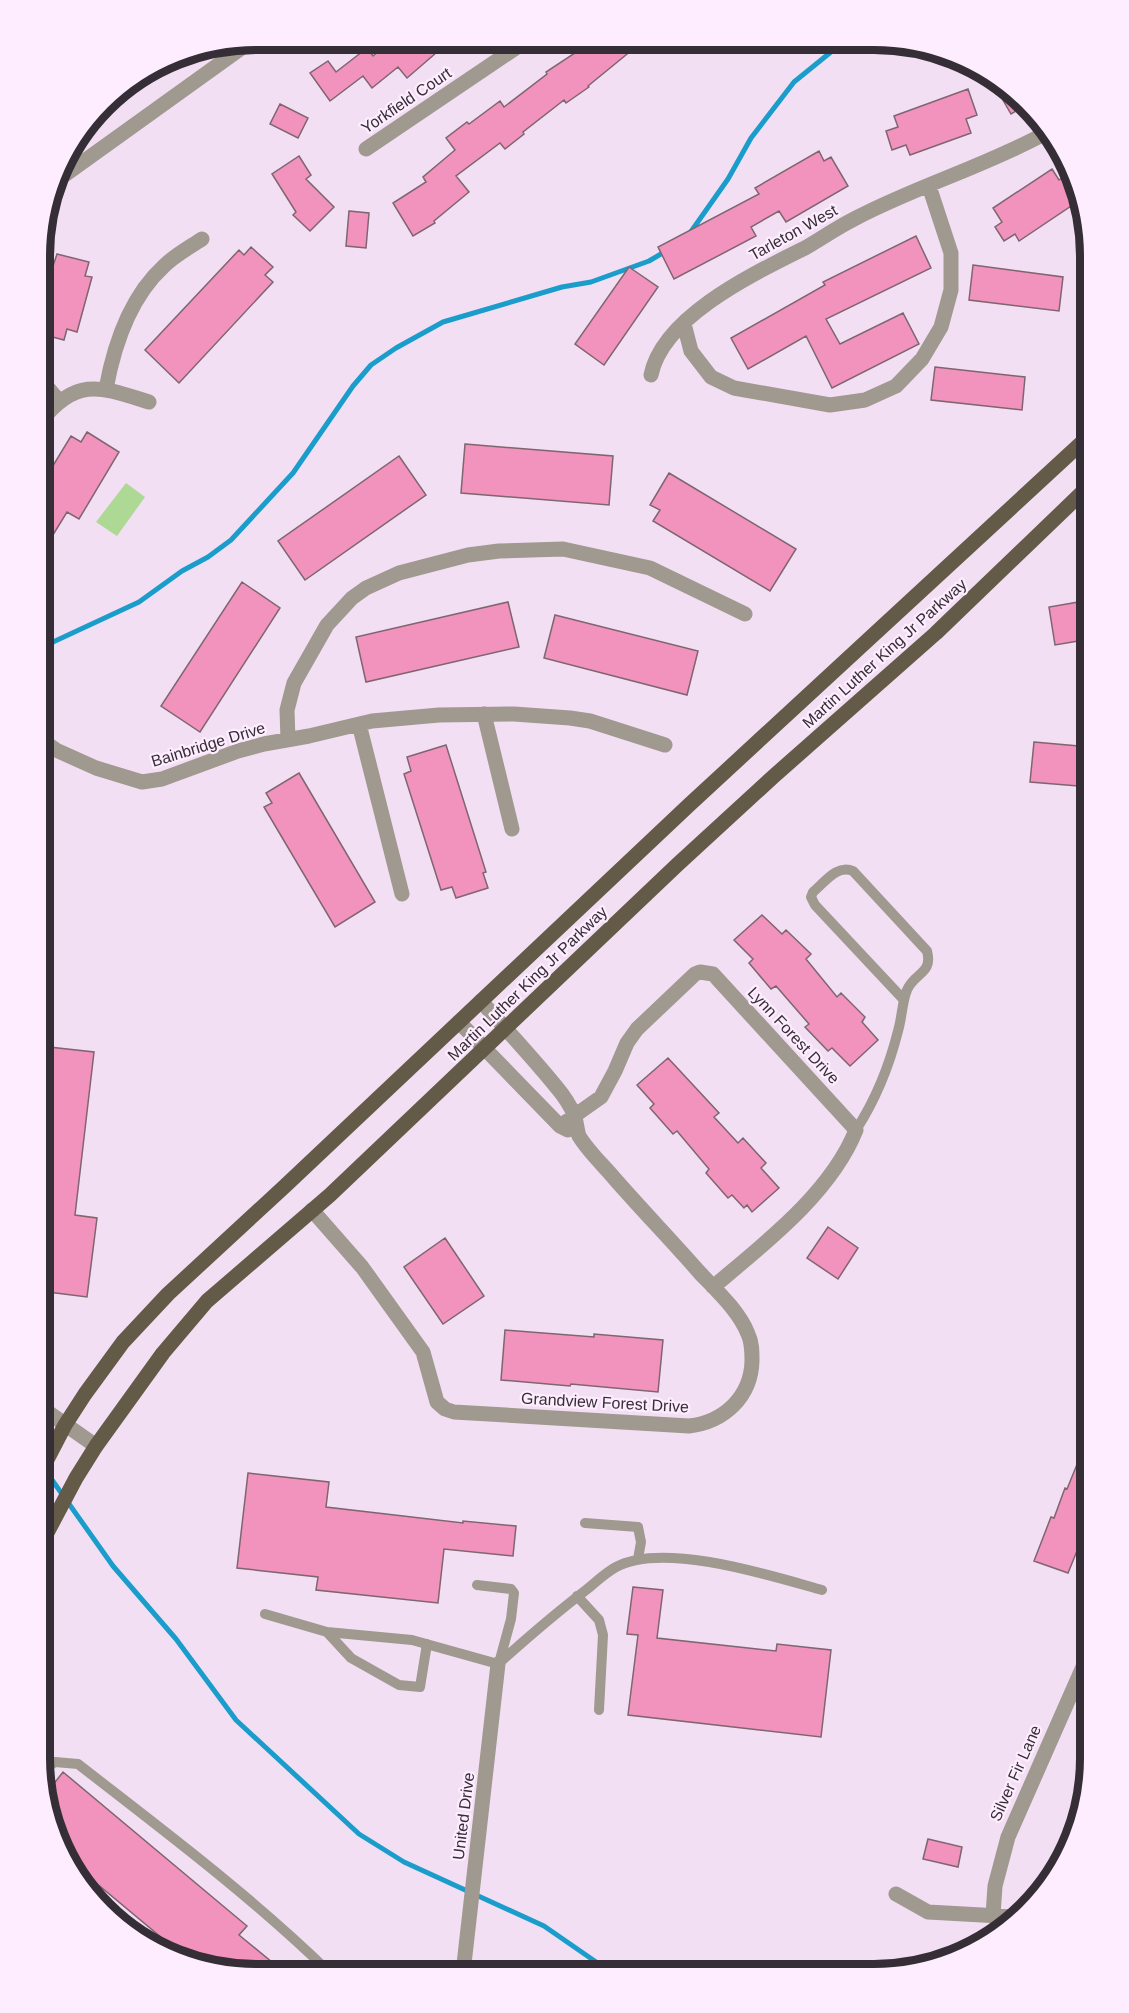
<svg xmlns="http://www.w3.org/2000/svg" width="1129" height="2013" font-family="Helvetica,sans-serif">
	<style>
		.green { fill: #add995 }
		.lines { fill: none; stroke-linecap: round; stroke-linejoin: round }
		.stream { stroke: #1a9dca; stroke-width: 5 }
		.building { fill: #f193bc; stroke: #7e656f; stroke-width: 1.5 }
		.service { stroke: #9f998f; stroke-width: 10 }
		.minor { stroke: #9f998f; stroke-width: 15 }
		.tertiary { stroke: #9f998f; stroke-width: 15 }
		.primary { stroke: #645a48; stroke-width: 15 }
		.labels { text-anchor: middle; stroke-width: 4.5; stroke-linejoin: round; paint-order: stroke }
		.street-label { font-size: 16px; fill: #352e36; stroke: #feedfe }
		.rim { fill: none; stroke: #352e36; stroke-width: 8 }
	</style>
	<rect width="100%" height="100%" fill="#f3dff4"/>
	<path class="green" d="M 126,483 L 145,497 L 117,536 L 96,522 Z"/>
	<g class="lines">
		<path class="stream" d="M 690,233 L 728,179 L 751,138 L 794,82 L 842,43
			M 40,657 L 53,642 L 139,602 L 182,571 L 208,557 L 231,540 L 293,473 L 353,386 L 371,365 L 396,348 L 443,322 L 562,287 L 591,282 L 649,261 L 666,251
			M 45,1470 L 113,1566 L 176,1639 L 236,1720 L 359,1834 L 404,1862 L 544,1926 L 612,1973"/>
	</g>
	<path class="building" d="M 392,40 L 451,40 L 407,78 L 398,67 L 372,88 L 363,76 L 330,101 L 310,73 L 328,61 L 336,72 L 367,48 L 373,56 Z
		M 588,41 L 643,41 L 588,86 L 589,87 L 566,103 L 564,100 L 523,132 L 524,134 L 505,149 L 500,143 L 456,176 L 469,192 L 434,221 L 435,223 L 413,236 L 393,203 L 426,182 L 423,177 L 455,150 L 446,138 L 467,122 L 469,124 L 500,101 L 504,107 L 547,74 L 546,72 L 578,51 Z
		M 992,81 L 1016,93 L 1025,106 L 1011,114 Z
		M 968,89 L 977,115 L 966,119 L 971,133 L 910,155 L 906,145 L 892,150 L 886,131 L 898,127 L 894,116 Z
		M 280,104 L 308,118 L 298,138 L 270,124 Z
		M 819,151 L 824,161 L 831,157 L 848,186 L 786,222 L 779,211 L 751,227 L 756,236 L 674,279 L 658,247 L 759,194 L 755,188 Z
		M 299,156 L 311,175 L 306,179 L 334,207 L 310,231 L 293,215 L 296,212 L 272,174 Z
		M 1052,169 L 1059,180 L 1068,174 L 1077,188 L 1070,193 L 1077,202 L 1019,241 L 1015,234 L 1004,241 L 995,227 L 1002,222 L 993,208 Z
		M 349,211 L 369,213 L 366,248 L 346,246 Z
		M 916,236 L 931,268 L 826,319 L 840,344 L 903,313 L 919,344 L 832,388 L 806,336 L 748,369 L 731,338 L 825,285 L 823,282 Z
		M 251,247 L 273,267 L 265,275 L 273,282 L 179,383 L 145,350 L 239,250 L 244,255 Z
		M 57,254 L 89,262 L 85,276 L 92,277 L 77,332 L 67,329 L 64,340 L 41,334 L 41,276 L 44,263 L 53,266 Z
		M 973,265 L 1063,277 L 1059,311 L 969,300 Z
		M 629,267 L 658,287 L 604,365 L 575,344 Z
		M 935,367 L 1025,377 L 1022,410 L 931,400 Z
		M 87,432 L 119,452 L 79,519 L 67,512 L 40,556 L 40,487 L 71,436 L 81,442 Z
		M 465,444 L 613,456 L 609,505 L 461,493 Z
		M 399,456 L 426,495 L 305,580 L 278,541 Z
		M 669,473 L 796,549 L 770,591 L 653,521 L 660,510 L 650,505 Z
		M 242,582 L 280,608 L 200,732 L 161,706 Z
		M 1090,600 L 1090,639 L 1055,645 L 1049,607 Z
		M 508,602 L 519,647 L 366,682 L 356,637 Z
		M 555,615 L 698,651 L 687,695 L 544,658 Z
		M 1034,742 L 1090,747 L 1090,787 L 1030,782 Z
		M 446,745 L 486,872 L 483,873 L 488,888 L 456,898 L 452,887 L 441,890 L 404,774 L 411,771 L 407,757 Z
		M 299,773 L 375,902 L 335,927 L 264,807 L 272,803 L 266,793 Z
		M 762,915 L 782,934 L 786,930 L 811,954 L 806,959 L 837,997 L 841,993 L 865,1017 L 862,1022 L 878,1040 L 850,1066 L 832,1048 L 828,1051 L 805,1027 L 809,1024 L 776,986 L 771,989 L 749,963 L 753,959 L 734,940 Z
		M 40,1046 L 94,1052 L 75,1215 L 97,1218 L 87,1297 L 40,1291 Z
		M 668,1058 L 719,1113 L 714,1117 L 738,1143 L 743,1138 L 766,1163 L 761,1168 L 779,1188 L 752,1212 L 747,1205 L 744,1208 L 732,1195 L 728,1198 L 706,1173 L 709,1169 L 677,1131 L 673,1134 L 650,1108 L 654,1104 L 637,1085 Z
		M 828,1227 L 858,1248 L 838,1279 L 807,1258 Z
		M 445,1238 L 484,1296 L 443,1324 L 404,1267 Z
		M 505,1330 L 594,1337 L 594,1334 L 663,1340 L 658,1392 L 571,1384 L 570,1386 L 501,1380 Z
		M 1089,1435 L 1090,1519 L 1068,1573 L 1034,1561 L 1051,1517 L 1054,1518 L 1065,1488 L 1067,1489 Z
		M 248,1473 L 329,1482 L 326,1507 L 463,1523 L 463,1521 L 516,1526 L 513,1556 L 444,1549 L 438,1603 L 316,1590 L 318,1577 L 237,1568 Z
		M 633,1587 L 663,1590 L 657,1638 L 776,1651 L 777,1644 L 831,1650 L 821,1737 L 628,1715 L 638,1635 L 627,1634 Z
		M 63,1772 L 247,1926 L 239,1935 L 284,1972 L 236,1972 L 220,1958 L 213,1966 L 180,1953 L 65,1857 L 51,1827 L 45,1795 Z
		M 928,1839 L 962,1847 L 958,1867 L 923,1859 Z"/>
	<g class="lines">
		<path class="service" d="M 856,1130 C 876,1099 889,1067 898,1031 C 902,1018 902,1002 907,990 C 915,972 933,974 927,951 L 853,871 C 837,864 825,882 813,892 L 811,897 L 815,905 L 904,1000
			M 585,1523 L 638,1527 L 641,1542 L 638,1559
			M 477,1585 L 511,1589 L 514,1593 L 511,1619 L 499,1663
			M 577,1596 L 599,1620 L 603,1635 L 599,1710
			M 265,1614 L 327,1632 L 412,1640 L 498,1664
			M 327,1632 L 351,1658 L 399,1685 L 420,1687 L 427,1644
			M 498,1664 C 527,1638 556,1613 586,1590 C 596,1582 605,1573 616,1567 C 663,1541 772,1576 822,1590
			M 41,1771 L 55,1762 L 78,1764 C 164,1831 251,1896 329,1972
			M 101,1906 L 136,1934"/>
		<path class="minor" d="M 366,149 L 526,41
			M 684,324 L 691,351 L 711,377 L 734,388 L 830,405 L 865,400 L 896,386 L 922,359 L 941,327 L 951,290 L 951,253 L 929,186
			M 651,375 C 663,316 755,273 805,248 C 822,238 838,227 856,218 C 917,186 983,167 1044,134
			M 41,380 L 59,401
			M 106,389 C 114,345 130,297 164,266 C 175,255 190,247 202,239
			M 41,421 C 77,376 101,387 149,402
			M 484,714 L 512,829
			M 359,724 L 402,894
			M 40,739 L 56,750 L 96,768 L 142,782 L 162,779 L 238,751 L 264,744 L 309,736 L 372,721 L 439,715 L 514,714 L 570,718 L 590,721 L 665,745
			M 288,740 L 287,710 L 294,683 L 327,625 L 352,598 L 366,588 L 399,573 L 468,555 L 499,551 L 563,549 L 650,568 L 745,614
			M 459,1022 L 560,1126 L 568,1130
			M 560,1126 L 601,1097 L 615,1071 L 627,1043 L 637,1029 L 695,974 L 700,972 L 713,974 L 856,1130 C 831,1193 764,1244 713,1287
			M 312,1210 L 362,1267 L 423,1352 L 437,1402 L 445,1409 L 454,1412 L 689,1426 C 724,1422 751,1397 752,1361 C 752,1351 752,1342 748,1334 C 739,1311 717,1291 700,1273 C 672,1241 642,1210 614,1178 C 603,1165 588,1151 579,1136 C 577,1131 577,1124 575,1118 C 573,1110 567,1101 562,1094 C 537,1062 508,1032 481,1001
			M 39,1406 L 96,1446
			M 896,1894 L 928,1912 L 1018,1917
			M 993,1915 L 995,1886 L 1008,1837 L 1090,1651
			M 463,1973 L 498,1664"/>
		<path class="tertiary" d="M 55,182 L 254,39"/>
		<path class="primary" d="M 39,1475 L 65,1425 L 85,1394 L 123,1342 L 168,1294 L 285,1186 L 689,805 L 1090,435
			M 39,1548 L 76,1478 L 96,1446 L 163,1353 L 207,1301 L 330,1195 L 677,865 L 774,776 L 936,633 L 1090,485"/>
	</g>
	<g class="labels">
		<g class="street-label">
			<text transform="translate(406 100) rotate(-34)" y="6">Yorkfield Court</text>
			<text transform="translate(793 232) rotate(-29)" y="6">Tarleton West</text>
			<text transform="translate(884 653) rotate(-42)" y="6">Martin Luther King Jr Parkway</text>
			<text transform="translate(208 744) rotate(-17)" y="6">Bainbridge Drive</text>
			<text transform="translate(527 983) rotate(-44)" y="6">Martin Luther King Jr Parkway</text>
			<text transform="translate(794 1035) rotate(47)" y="6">Lynn Forest Drive</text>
			<text transform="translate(605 1402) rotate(3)" y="6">Grandview Forest Drive</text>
			<text transform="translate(1015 1773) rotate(-66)" y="6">Silver Fir Lane</text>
			<text transform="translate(463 1816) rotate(-83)" y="6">United Drive</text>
		</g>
	</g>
	<path d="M0 0H1129V2013H0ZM256 50H874A206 206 0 0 1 1080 256V1758A206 206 0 0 1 874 1964H256A206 206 0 0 1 50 1758V256A206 206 0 0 1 256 50Z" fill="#feedfe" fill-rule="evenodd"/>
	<path class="rim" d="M256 50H874A206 206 0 0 1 1080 256V1758A206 206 0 0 1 874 1964H256A206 206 0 0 1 50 1758V256A206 206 0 0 1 256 50Z"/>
</svg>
